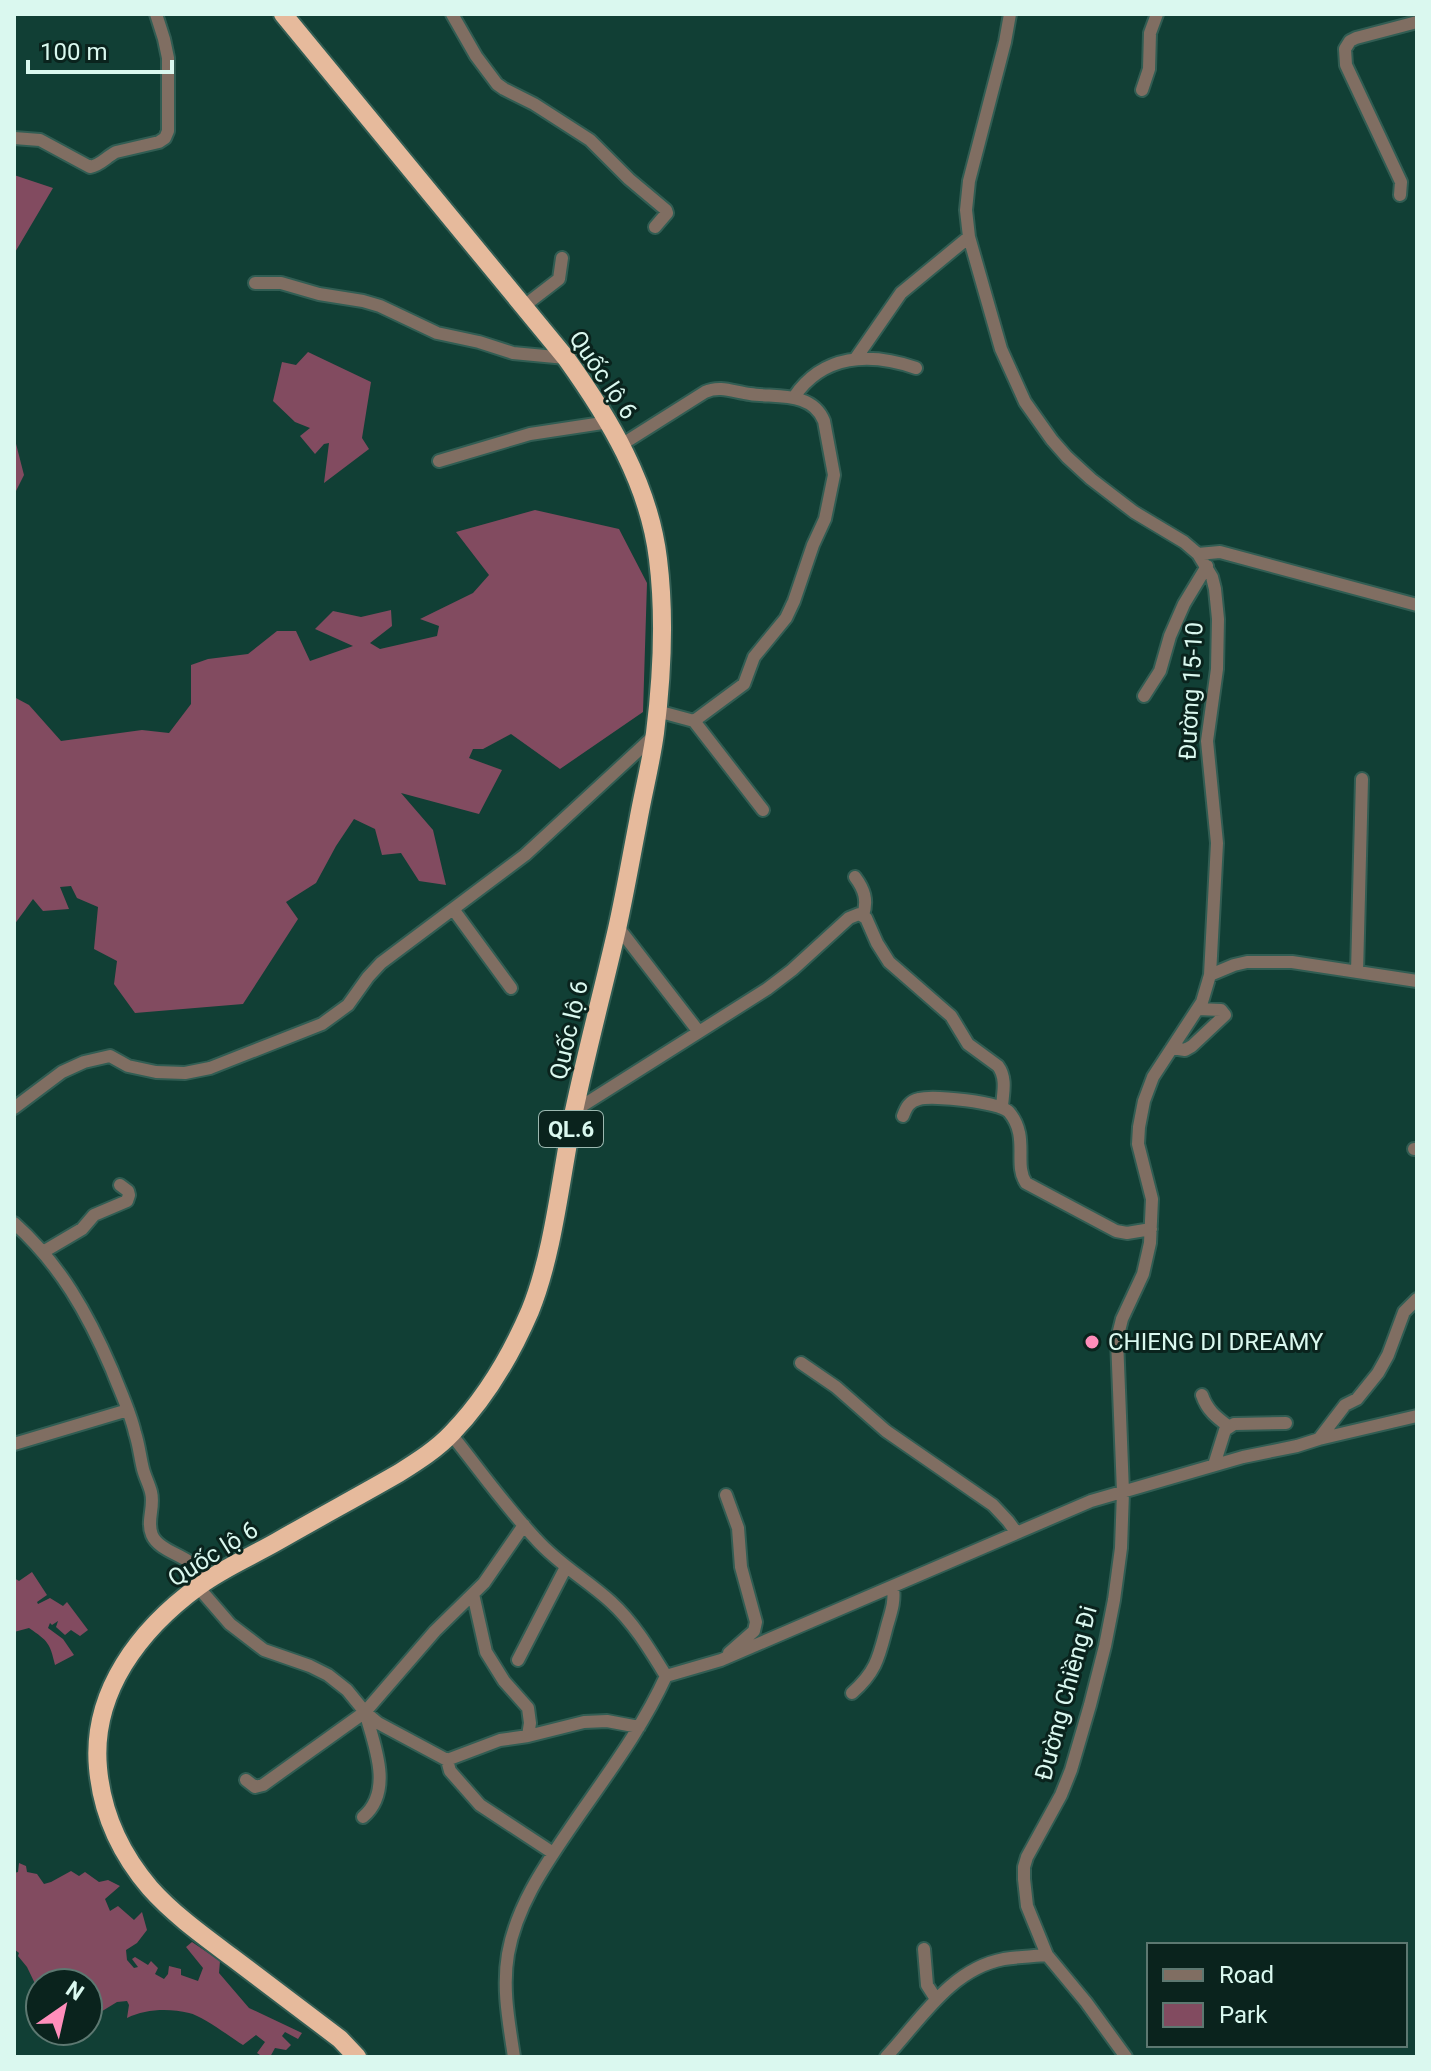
<svg xmlns="http://www.w3.org/2000/svg" width="1431" height="2071" font-family="Roboto,sans-serif">
	<style>
		.green { fill: #824b60 }
		.lines { fill: none; stroke-linecap: round; stroke-linejoin: round }
		.minor-casing { stroke: #315d53; stroke-width: 16 }
		.highway-casing { stroke: #315d53; stroke-width: 22 }
		.minor { stroke: #806e62; stroke-width: 12 }
		.highway { stroke: #e6ba9c; stroke-width: 18 }
		.poi-dot { fill: #ff8ebb; stroke: #0a231d; stroke-width: 3 }
		.labels { text-anchor: middle; stroke-width: 6; stroke-linejoin: round; paint-order: stroke }
		.shield { fill: #0a231d; stroke: #9cb8b0; stroke-width: 2 }
		.shield-label { font-size: 22px; font-weight: bold; fill: #daf8ef }
		.street-label { font-size: 24px; fill: #daf8ef; stroke: #0a231d }
		.poi-label { font-size: 24px; fill: #daf8ef; stroke: #0a231d; text-anchor: start }
	</style>
	<rect width="100%" height="100%" fill="#113f35"/>
	<path class="green" d="M 14,175 L 53,188 L 14,254 Z
		M 308,352 L 371,382 L 362,438 L 369,449 L 324,483 L 329,443 L 324,444 L 315,454 L 300,436 L 310,428 L 295,422 L 273,401 L 282,362 L 296,365 Z
		M 14,436 L 24,475 L 14,495 Z
		M 535,510 L 619,529 L 647,583 L 643,712 L 560,769 L 511,734 L 483,749 L 473,749 L 469,758 L 502,770 L 479,814 L 401,793 L 433,830 L 446,885 L 419,881 L 401,853 L 382,855 L 375,829 L 354,819 L 336,846 L 316,883 L 286,902 L 298,919 L 243,1004 L 135,1013 L 114,984 L 117,961 L 94,949 L 98,907 L 77,898 L 71,886 L 60,887 L 69,909 L 43,911 L 33,899 L 14,925 L 14,697 L 29,705 L 61,741 L 142,730 L 169,733 L 191,704 L 191,665 L 208,659 L 248,654 L 277,631 L 296,631 L 310,661 L 353,646 L 315,629 L 333,611 L 361,617 L 391,610 L 392,626 L 370,643 L 380,649 L 437,636 L 439,626 L 420,619 L 473,593 L 489,575 L 456,532 Z
		M 32,1572 L 47,1595 L 37,1602 L 38,1604 L 50,1598 L 63,1606 L 67,1602 L 88,1630 L 80,1636 L 71,1630 L 65,1635 L 56,1627 L 58,1621 L 52,1625 L 50,1623 L 48,1628 L 63,1639 L 74,1655 L 55,1665 C 50,1643 48,1641 29,1628 L 14,1632 L 14,1578 L 19,1581 Z
		M 19,1863 L 26,1866 L 27,1872 L 37,1874 L 44,1884 L 51,1882 L 71,1871 L 79,1876 L 85,1872 L 99,1882 L 108,1880 L 120,1886 L 105,1899 L 110,1911 L 118,1906 L 134,1920 L 142,1912 L 147,1930 L 137,1943 L 126,1950 L 127,1960 L 134,1968 L 138,1967 L 132,1959 L 135,1957 L 148,1965 L 151,1961 L 158,1968 L 155,1974 L 164,1979 L 168,1974 L 169,1966 L 181,1969 L 181,1975 L 198,1981 L 203,1968 L 186,1947 L 192,1942 L 220,1961 L 219,1973 L 249,2008 L 302,2033 L 298,2039 L 285,2032 L 282,2036 L 291,2045 L 286,2050 L 275,2048 L 270,2057 L 263,2057 L 257,2053 L 265,2042 L 256,2035 L 243,2045 C 230,2037 203,2016 189,2013 C 169,2008 145,2009 127,2018 L 129,2005 L 127,2001 L 117,2002 L 99,2013 L 100,2022 L 88,2014 L 88,1983 L 40,1983 L 40,1994 L 27,1967 L 18,1956 L 19,1953 L 14,1949 L 14,1873 L 18,1872 Z"/>
	<g class="lines">
		<defs>
			<path id="minor" d="M 452,14 L 476,56 L 497,84 L 504,89 L 534,104 L 590,140 L 629,179 L 666,210 L 667,213 L 655,227
				M 1010,14 L 1005,42 L 969,181 L 966,210 L 969,237 L 1001,349 L 1025,402 L 1052,440 L 1067,457 L 1091,479 L 1134,512 L 1184,542 L 1198,554 L 1212,577 L 1215,589 L 1218,619 L 1217,669 L 1207,741 L 1217,843 L 1210,975 L 1202,1002 L 1153,1077 L 1144,1101 L 1139,1127 L 1138,1144 L 1152,1199 L 1150,1243 L 1143,1274 L 1122,1319 L 1117,1339 L 1123,1492 L 1121,1548 L 1114,1600 L 1105,1646 L 1090,1705 L 1071,1770 L 1061,1795 L 1027,1857 L 1024,1867 L 1024,1879 L 1027,1906 L 1047,1955 L 1086,2002 L 1126,2057
				M 1142,90 L 1149,69 L 1150,33 L 1157,14
				M 14,138 L 40,140 L 90,167 C 101,165 106,157 116,152 L 159,142 L 165,138 L 168,131 L 168,58 L 164,39 L 156,14
				M 1400,195 L 1401,182 L 1346,65 L 1345,49 L 1350,41 L 1356,38 L 1417,22
				M 255,283 L 281,283 L 319,294 L 363,301 L 380,306 L 437,333 L 479,342 L 513,353 L 566,358
				M 524,306 L 559,279 L 562,258
				M 856,358 L 901,293 L 969,237
				M 794,397 C 823,354 870,352 916,368
				M 621,445 L 705,392 C 720,385 734,392 750,394 C 776,398 812,391 824,421 L 834,475 L 825,519 L 813,545 L 794,601 L 786,618 L 754,657 L 744,684 L 694,721
				M 439,461 L 530,434 L 609,422
				M 1198,554 L 1220,552 L 1417,605
				M 1144,696 L 1160,671 L 1170,636 L 1184,604 L 1207,566
				M 657,711 L 694,721 L 763,810
				M 855,877 C 864,889 868,900 863,915
				M 453,909 L 511,988
				M 617,926 L 699,1032
				M 1357,972 L 1362,779
				M 1210,975 L 1234,965 L 1247,962 L 1292,962 L 1417,981
				M 1172,1048 L 1185,1050 L 1192,1046 L 1225,1015 L 1221,1010 L 1198,1009
				M 14,1108 L 62,1072 L 84,1062 L 110,1056 L 128,1066 L 156,1072 L 185,1073 L 210,1068 L 322,1024 L 348,1005 L 368,977 L 381,963 L 525,855 L 655,735
				M 574,1111 L 767,989 L 792,970 L 849,918 L 859,914 L 866,918 L 877,943 L 889,962 L 951,1016 L 968,1044 L 998,1066 C 1007,1078 1003,1093 1002,1106
				M 903,1116 C 906,1108 909,1101 919,1099 C 933,1095 1000,1102 1009,1112 C 1030,1137 1013,1164 1026,1183 L 1116,1231 L 1127,1233 L 1151,1229
				M 1414,1149 L 1417,1149
				M 14,1223 C 60,1264 88,1314 112,1370 C 120,1391 130,1411 135,1433 C 139,1445 140,1457 143,1469 C 145,1477 149,1484 151,1492 C 155,1507 146,1521 152,1535 C 158,1549 179,1554 191,1563 C 198,1568 203,1574 209,1580
				M 43,1252 L 82,1229 L 94,1215 L 127,1201 L 129,1195 L 128,1191 L 120,1185
				M 801,1363 L 836,1387 L 886,1431 L 993,1505 L 1008,1521 L 1016,1532
				M 1202,1395 C 1207,1410 1216,1417 1228,1426
				M 451,1434 C 479,1469 505,1506 536,1539 C 558,1564 587,1580 611,1602 C 634,1623 650,1650 666,1676 C 641,1731 603,1780 569,1830 C 543,1868 516,1908 508,1954 C 502,1989 509,2023 514,2057
				M 1319,1439 L 1345,1405 L 1357,1399 L 1378,1373 L 1388,1355 L 1404,1312 L 1417,1299
				M 14,1444 L 128,1410
				M 1214,1465 L 1225,1430 L 1234,1424 L 1286,1423
				M 726,1495 L 738,1528 L 741,1567 L 756,1622 L 754,1631 L 729,1653
				M 198,1587 L 230,1624 L 264,1650 L 310,1666 L 328,1675 L 347,1690 L 365,1712 L 378,1723 L 447,1760 L 450,1771 L 480,1805 L 553,1853
				M 473,1594 L 486,1652 L 504,1681 L 528,1708 L 530,1723 L 528,1736
				M 518,1660 L 566,1567
				M 666,1676 L 721,1660 L 1091,1501 L 1243,1457 L 1297,1446 L 1319,1439 L 1417,1416
				M 852,1693 C 877,1671 879,1656 887,1626 C 891,1612 895,1602 893,1588
				M 447,1760 L 500,1740 L 528,1736 L 584,1722 L 607,1721 L 639,1727
				M 246,1780 L 255,1787 L 263,1785 L 365,1712 L 435,1631 L 484,1583 L 524,1525
				M 363,1817 C 394,1791 374,1744 365,1712
				M 924,1949 L 927,1985 L 936,1999
				M 886,2057 C 920,2021 950,1969 1004,1959 C 1018,1957 1033,1956 1047,1955"/>
			<path id="highway" d="M 283,14 L 566,358 C 609,418 649,484 658,559 C 665,615 662,677 655,733 C 651,763 643,793 638,822 C 631,858 625,893 617,929 C 603,990 587,1050 574,1111 C 561,1174 554,1252 530,1311 C 511,1355 486,1398 452,1433 C 437,1449 418,1461 399,1473 C 359,1496 318,1518 278,1541 C 252,1556 223,1568 199,1586 C 140,1629 91,1692 98,1768 C 102,1813 121,1854 150,1888 C 174,1915 205,1937 233,1958 C 269,1985 304,2012 340,2039 L 357,2057"/>
		</defs>
		<use href="#minor" class="minor-casing"/>
		<use href="#highway" class="highway-casing"/>
		<use href="#minor" class="minor"/>
		<use href="#highway" class="highway"/>
	</g>
	<circle class="poi-dot" cx="1092" cy="1342" r="8"/>
	<g class="labels">
		<rect class="shield" x="539" y="1111" width="64" height="36" rx="6"/>
		<g class="shield-label">
			<text x="571" y="1137">QL.6</text>
		</g>
		<g class="street-label">
			<text transform="translate(603 375) rotate(56)" y="8">Quốc lộ 6</text>
			<text transform="translate(1191 691) rotate(-87)" y="8">Đường 15-10</text>
			<text transform="translate(569 1030) rotate(-77)" y="8">Quốc lộ 6</text>
			<text transform="translate(213 1554) rotate(-32)" y="8">Quốc lộ 6</text>
			<text transform="translate(1066 1693) rotate(-75)" y="8">Đường Chiềng Đi</text>
		</g>
		<g class="poi-label">
			<text x="1108" y="1350">CHIENG DI DREAMY</text>
		</g>
	</g>
	<rect width="1431" height="2071" fill="none" stroke="#daf8ef" stroke-width="32"/>
	<rect x="1147" y="1943" width="260" height="104" fill="#0a231d" stroke="#5d7871" stroke-width="2"/>
	<rect x="1163" y="1969" width="40" height="12" fill="#806e62" stroke="#5d7871" stroke-width="2"/>
	<text x="1219" y="1983" font-size="24" fill="#daf8ef">Road</text>
	<rect x="1163" y="2003" width="40" height="24" fill="#824b60" stroke="#5d7871" stroke-width="2"/>
	<text x="1219" y="2023" font-size="24" fill="#daf8ef">Park</text>
	<g transform="translate(64 2007) rotate(34)"><circle r="38" fill="#0a231d" stroke="#5d7871" stroke-width="2"/>
	<path d="M0-6L14 30L0 20L-14 30Z" fill="#ff8ebb"/>
	<text y="-12" font-size="22" font-weight="bold" text-anchor="middle" fill="#daf8ef">N</text>
	</g>
	<path d="M28 60v12h144v-12" fill="none" stroke="#daf8ef" stroke-width="4"/>
	<text x="40" y="60" font-size="24" fill="#daf8ef" stroke="#0a231d" stroke-width="6" paint-order="stroke">100 m</text>
</svg>
